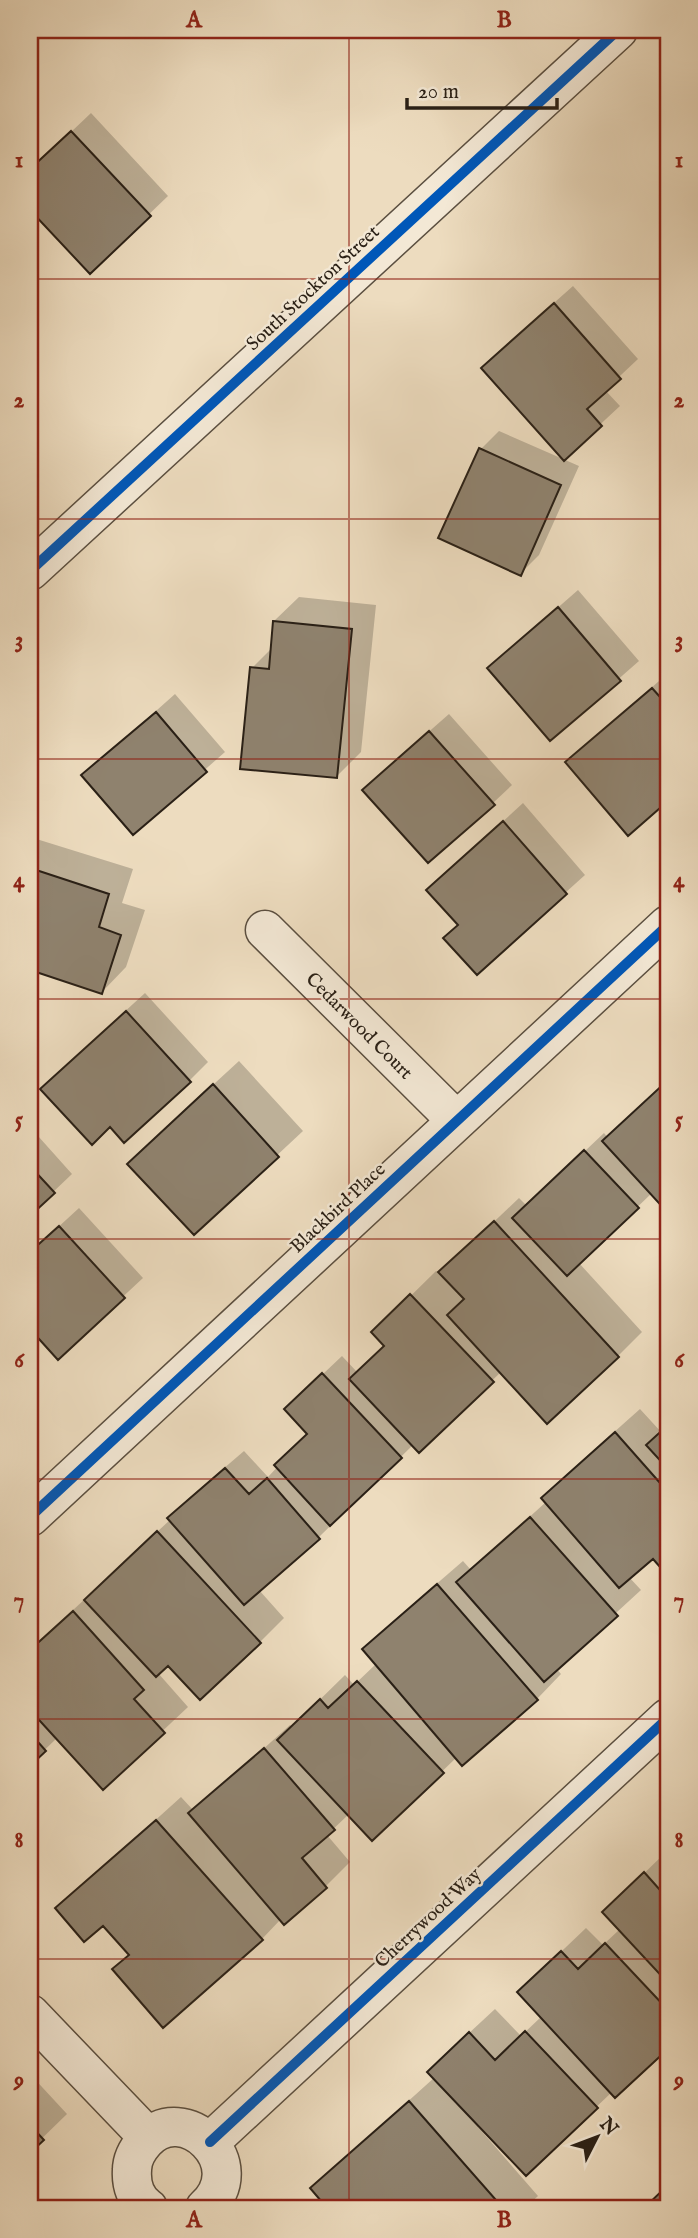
<svg xmlns="http://www.w3.org/2000/svg" width="698" height="2238" font-family="'IM FELL English',serif">
	<style>
		.shadow { fill: #0003 }
		.building { fill: #8f826e; stroke: #2a2016; stroke-width: 2 }
		.lines { fill: none; stroke-linecap: round; stroke-linejoin: round }
		.minor-casing { stroke: #5b4f40; stroke-width: 41 }
		.tertiary-casing { stroke: #5b4f40; stroke-width: 41 }
		.minor { stroke: #f3e8d5; stroke-width: 38 }
		.tertiary { stroke: #f3e8d5; stroke-width: 38 }
		.cycleway-casing { stroke: #f3e8d5; stroke-width: 15 }
		.cycleway { stroke: #0057b8; stroke-width: 10 }
		.grid { fill: none; stroke: #8f2418; stroke-width: 2; stroke-opacity: 0.55 }
		.labels { text-anchor: middle; stroke-width: 5; stroke-linejoin: round; paint-order: stroke }
		.street-label { font-size: 19px; fill: #2a2016; stroke: #f3e8d5 }
		.neatline { fill: none; stroke: #8f2418; stroke-width: 2.5 }
		.grid-label { font-size: 23px; text-anchor: middle; font-weight: bold; fill: #8f2418 }
	</style>
	<rect width="100%" height="100%" fill="#eddcbf"/>
	<filter id="stains"><feTurbulence type="fractalNoise" baseFrequency=".00286" numOctaves="4"/><feColorMatrix values="0 0 0 0 .2 0 0 0 0 .09 0 0 0 0 .02 0 0 0 .5 -.17"/></filter>
	<radialGradient id="worn" r=".72"><stop offset=".6" stop-color="#630" stop-opacity="0"/><stop offset="1" stop-color="#630" stop-opacity=".3"/></radialGradient>
	<path class="shadow" d="M 91,113 L 168,196 L 90,271 L 30,208 L 30,171 Z
		M 573,286 L 638,359 L 605,390 L 620,406 L 564,458 L 502,349 Z
		M 499,431 L 579,466 L 539,555 L 521,573 L 480,450 Z
		M 578,590 L 639,661 L 550,739 L 489,668 Z
		M 299,597 L 376,605 L 361,752 L 336,777 L 252,668 L 272,648 L 274,621 Z
		M 668,673 L 668,799 L 628,833 L 568,762 Z
		M 175,694 L 225,752 L 133,833 L 84,775 Z
		M 449,714 L 512,785 L 493,803 L 383,772 Z
		M 523,803 L 585,875 L 477,972 L 459,924 L 428,890 Z
		M 30,837 L 133,869 L 122,903 L 145,910 L 126,967 L 102,992 L 30,968 Z
		M 145,993 L 208,1062 L 189,1081 L 61,1070 Z
		M 239,1061 L 303,1131 L 194,1233 L 154,1139 Z
		M 668,1081 L 668,1211 L 652,1193 L 579,1263 L 642,1332 L 618,1356 L 501,1372 L 419,1450 L 414,1444 L 319,1537 L 259,1590 L 284,1618 L 260,1642 L 168,1663 L 158,1673 L 188,1707 L 103,1787 L 57,1738 L 30,1764 L 30,1650 L 171,1519 L 170,1518 L 188,1499 L 244,1451 L 268,1477 L 309,1433 L 305,1391 L 342,1356 L 358,1373 L 386,1345 L 374,1332 L 436,1271 L 439,1274 L 519,1198 L 527,1206 L 604,1133 L 608,1138 Z
		M 30,1127 L 72,1174 L 30,1214 Z
		M 79,1208 L 143,1278 L 58,1357 L 30,1327 L 30,1253 Z
		M 640,1409 L 662,1433 L 668,1426 L 668,1573 L 653,1556 L 629,1577 L 641,1590 L 556,1668 L 561,1674 L 537,1699 L 463,1763 L 457,1757 L 372,1839 L 349,1814 L 327,1835 L 350,1862 L 326,1886 L 284,1922 L 281,1919 L 262,1939 L 114,1970 L 130,1954 L 103,1923 L 58,1908 L 181,1797 L 194,1811 L 290,1725 L 292,1727 L 345,1675 L 354,1685 L 377,1663 L 364,1649 L 389,1625 L 463,1561 L 471,1570 L 546,1502 L 543,1498 L 567,1474 Z
		M 668,1850 L 668,2047 L 615,2096 L 612,2092 L 526,2174 L 480,2125 L 478,2127 L 538,2196 L 525,2208 L 330,2208 L 312,2188 L 435,2077 L 454,2047 L 495,2009 L 521,2036 L 542,2016 L 544,1968 L 586,1928 L 603,1945 L 620,1929 L 629,1888 Z
		M 30,2074 L 67,2114 L 30,2150 Z"/>
	<path class="building" d="M 71,131 L 151,216 L 90,274 L 30,210 L 30,169 Z
		M 554,303 L 621,379 L 587,409 L 602,426 L 564,461 L 481,368 Z
		M 479,448 L 561,485 L 521,576 L 438,538 Z
		M 558,607 L 621,681 L 550,741 L 487,668 Z
		M 273,621 L 352,629 L 337,778 L 240,769 L 250,667 L 269,669 Z
		M 652,688 L 668,706 L 668,801 L 628,836 L 565,762 Z
		M 156,712 L 207,772 L 133,835 L 81,775 Z
		M 429,731 L 495,805 L 428,863 L 362,790 Z
		M 503,821 L 567,894 L 477,975 L 443,938 L 458,925 L 426,890 Z
		M 30,868 L 109,894 L 99,927 L 121,935 L 102,994 L 30,970 Z
		M 126,1011 L 191,1082 L 124,1143 L 110,1127 L 92,1145 L 40,1089 Z
		M 668,1080 L 668,1213 L 602,1141 Z
		M 213,1084 L 279,1157 L 194,1235 L 127,1164 Z
		M 584,1150 L 639,1208 L 567,1276 L 512,1218 Z
		M 30,1166 L 55,1193 L 30,1216 Z
		M 494,1221 L 619,1357 L 547,1424 L 447,1315 L 464,1299 L 438,1272 Z
		M 59,1226 L 125,1298 L 58,1360 L 30,1329 L 30,1252 Z
		M 410,1294 L 494,1382 L 419,1453 L 349,1379 L 384,1346 L 371,1332 Z
		M 322,1373 L 402,1458 L 330,1526 L 274,1465 L 307,1434 L 284,1409 Z
		M 668,1425 L 668,1469 L 646,1445 Z
		M 615,1432 L 668,1492 L 668,1576 L 653,1559 L 619,1588 L 541,1498 Z
		M 225,1468 L 249,1494 L 267,1478 L 320,1539 L 244,1605 L 167,1518 Z
		M 530,1517 L 618,1616 L 544,1682 L 456,1582 Z
		M 157,1531 L 261,1643 L 200,1700 L 168,1666 L 156,1677 L 84,1600 Z
		M 437,1584 L 538,1700 L 462,1766 L 362,1649 Z
		M 73,1611 L 144,1690 L 134,1699 L 165,1733 L 103,1790 L 30,1710 L 30,1650 Z
		M 357,1681 L 444,1773 L 372,1841 L 277,1740 L 320,1699 L 328,1708 Z
		M 30,1733 L 46,1751 L 30,1766 Z
		M 264,1748 L 335,1830 L 302,1858 L 327,1888 L 284,1925 L 188,1813 Z
		M 156,1820 L 263,1940 L 163,2028 L 112,1969 L 129,1955 L 103,1926 L 84,1942 L 55,1908 Z
		M 644,1872 L 668,1899 L 668,1983 L 602,1912 Z
		M 605,1943 L 668,2010 L 668,2049 L 615,2098 L 517,1992 L 561,1951 L 578,1969 Z
		M 525,2031 L 598,2108 L 526,2176 L 427,2072 L 469,2032 L 495,2060 Z
		M 409,2101 L 503,2208 L 327,2208 L 310,2188 Z
		M 30,2125 L 44,2140 L 30,2153 Z
		M 668,2185 L 668,2208 L 644,2208 Z"/>
	<g class="lines">
		<defs>
			<path id="minor" d="M 265,930 L 456,1120
				M 30,1517 L 668,925
				M 30,2014 L 148,2137
				M 210,2142 L 668,1718
				M 148,2208 C 136,2200 131,2185 132,2170 C 132,2159 137,2150 145,2141 C 183,2098 254,2164 205,2208"/>
			<path id="tertiary" d="M 30,571 L 618,30"/>
		</defs>
		<use href="#minor" class="minor-casing"/>
		<use href="#tertiary" class="tertiary-casing"/>
		<use href="#minor" class="minor"/>
		<use href="#tertiary" class="tertiary"/>
		<defs>
			<path id="cycleway" d="M 30,571 L 618,30
				M 30,1517 L 668,925
				M 210,2142 L 668,1718"/>
		</defs>
		<use href="#cycleway" class="cycleway-casing"/>
		<use href="#cycleway" class="cycleway"/>
	</g>
	<path class="grid" d="M 349,30 L 349,2208M 30,279 L 668,279M 30,519 L 668,519M 30,759 L 668,759M 30,999 L 668,999M 30,1239 L 668,1239M 30,1479 L 668,1479M 30,1719 L 668,1719M 30,1959 L 668,1959"/>
	<g class="labels">
		<g class="street-label">
			<text transform="translate(312 287) rotate(-43)" y="7">South Stockton Street</text>
			<text transform="translate(360 1025) rotate(45)" y="7">Cedarwood Court</text>
			<text transform="translate(337 1207) rotate(-43)" y="7">Blackbird Place</text>
			<text transform="translate(427 1917) rotate(-43)" y="7">Cherrywood Way</text>
		</g>
	</g>
	<rect width="698" height="2238" fill="none" stroke="#eddcbf" stroke-width="77"/>
	<g transform="translate(597 2137) rotate(48)" stroke="#f3e8d5" stroke-width="5" paint-order="stroke">
	<path d="M0-5L12 26L0 18L-12 26Z" fill="#2a2016"/>
	<text y="-10" font-size="19" font-weight="bold" text-anchor="middle" fill="#2a2016">N</text>
	</g>
	<path d="M407 98v10h150v-10" fill="none" stroke="#2a2016" stroke-width="3.5"/>
	<text x="418" y="98" font-size="21" fill="#2a2016" stroke="#f3e8d5" stroke-width="5" paint-order="stroke">20 m</text>
	<rect x="38" y="38" width="622" height="2162" class="neatline"/>
	<g class="grid-label">
		<text x="194" y="27">A</text>
		<text x="504" y="27">B</text>
		<text x="19" y="167">1</text>
		<text x="679" y="167">1</text>
		<text x="19" y="407">2</text>
		<text x="679" y="407">2</text>
		<text x="19" y="647">3</text>
		<text x="679" y="647">3</text>
		<text x="19" y="887">4</text>
		<text x="679" y="887">4</text>
		<text x="19" y="1127">5</text>
		<text x="679" y="1127">5</text>
		<text x="19" y="1367">6</text>
		<text x="679" y="1367">6</text>
		<text x="19" y="1607">7</text>
		<text x="679" y="1607">7</text>
		<text x="19" y="1847">8</text>
		<text x="679" y="1847">8</text>
		<text x="19" y="2087">9</text>
		<text x="679" y="2087">9</text>
		<text x="194" y="2227">A</text>
		<text x="504" y="2227">B</text>
	</g>
	<rect width="100%" height="100%" filter="url(#stains)"/>
	<rect width="100%" height="100%" fill="url(#worn)"/>
</svg>
